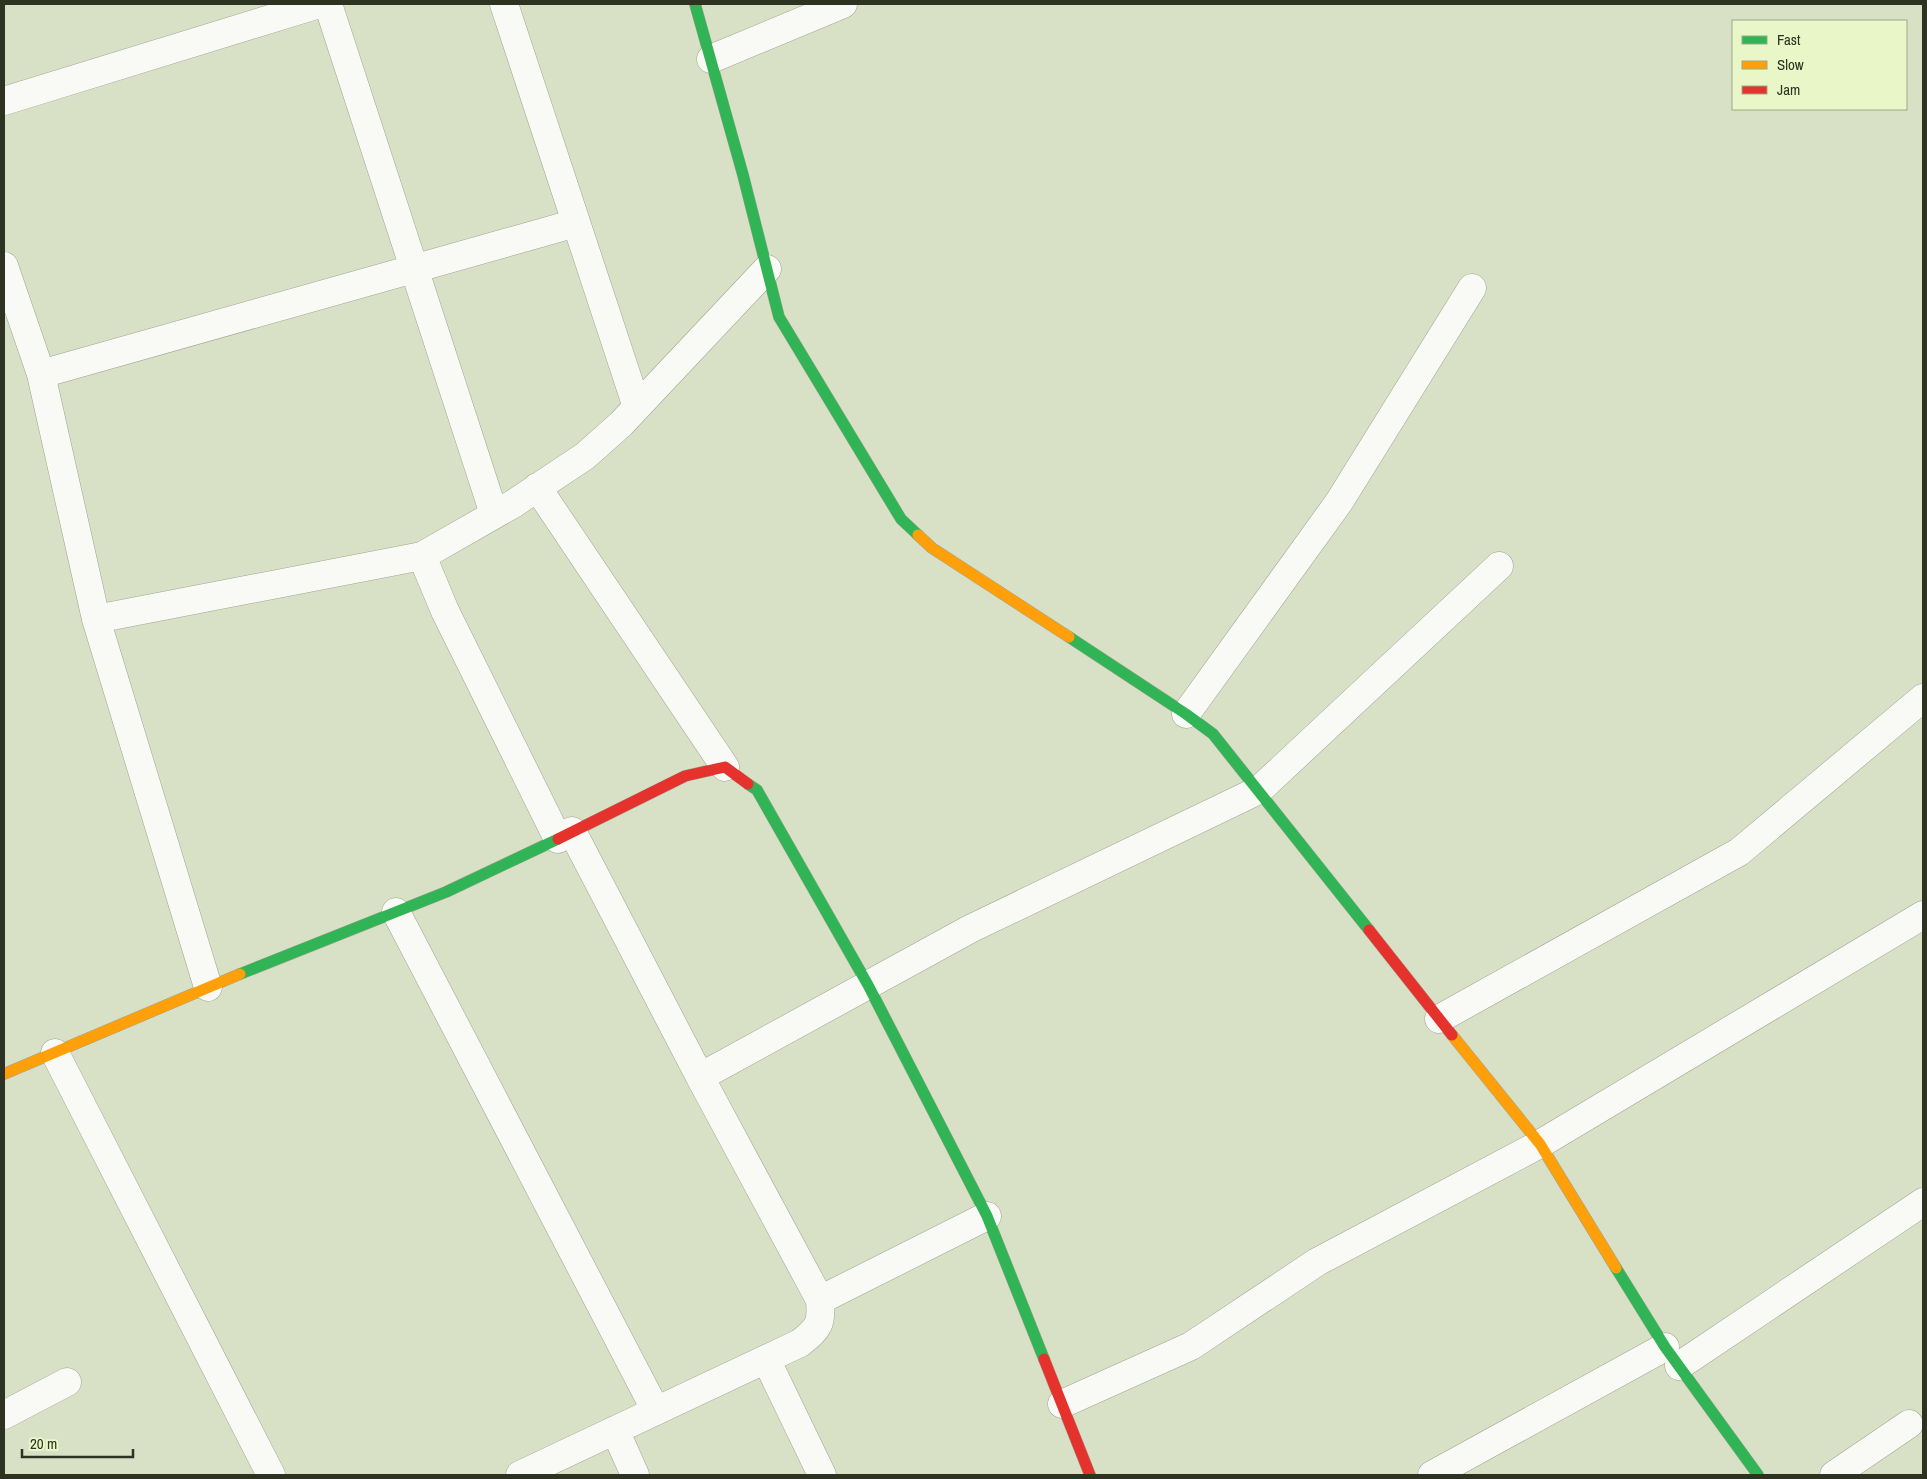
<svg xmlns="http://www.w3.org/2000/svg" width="1927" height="1479" font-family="'Archivo Narrow',sans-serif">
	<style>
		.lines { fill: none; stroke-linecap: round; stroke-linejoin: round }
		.street-casing { stroke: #9fa591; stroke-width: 29 }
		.fast-casing { stroke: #9fa591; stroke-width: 12 }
		.slow-casing { stroke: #9fa591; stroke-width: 12 }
		.jam-casing { stroke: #9fa591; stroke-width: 12 }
		.street { stroke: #f9faf6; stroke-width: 28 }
		.fast { stroke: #30b455; stroke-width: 11 }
		.slow { stroke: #ff9f0a; stroke-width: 11 }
		.jam { stroke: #e5322d; stroke-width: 11 }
	</style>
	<rect width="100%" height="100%" fill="#d8e0c6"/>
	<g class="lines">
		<defs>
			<path id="street" d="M 328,4 L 494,514
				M 504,4 L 637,407
				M 711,59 L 843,4
				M 4,101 L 319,4
				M 4,266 L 41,374 L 96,619 L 208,987
				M 41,374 L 576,223
				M 537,487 L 725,767
				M 96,619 L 422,556
				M 1186,714 L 1339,502 L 1472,288
				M 572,831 L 700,1077 L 970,929 L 1259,790 L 1499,566
				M 558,839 L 445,611 L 422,556 L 513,504 L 585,456 L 621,424 L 767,269
				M 396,912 L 656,1411
				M 1439,1019 L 1739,852 L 1923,698
				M 55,1053 L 271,1475
				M 820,1300 L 987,1216
				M 766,1359 L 822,1475
				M 1679,1366 L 1923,1202
				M 1062,1404 L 1191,1346 L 1317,1262 L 1540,1144 L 1923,915
				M 4,1415 L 67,1382
				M 615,1430 L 635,1475
				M 520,1475 L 800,1343 C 819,1328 822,1324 820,1300 L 700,1077
				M 1432,1475 L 1665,1347
				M 1834,1475 L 1909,1424"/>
			<path id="fast" d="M 695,4 L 743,175 L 779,317 L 901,519 L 918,535
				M 1069,637 L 1186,714 L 1213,734 L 1369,930
				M 748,784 L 757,790 L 868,985 L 987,1216 L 1044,1359
				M 240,974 L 446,892 L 558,839
				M 1616,1268 L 1665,1347 L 1758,1475"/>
			<path id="slow" d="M 918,535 L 932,548 L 1069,637
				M 1452,1035 L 1540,1144 L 1616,1268
				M 4,1074 L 240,974"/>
			<path id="jam" d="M 558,839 L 685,776 L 725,767 L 748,784
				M 1369,930 L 1452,1035
				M 1044,1359 L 1090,1475"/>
		</defs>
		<use href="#street" class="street-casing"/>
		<use href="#fast" class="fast-casing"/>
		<use href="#slow" class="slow-casing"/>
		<use href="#jam" class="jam-casing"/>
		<use href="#street" class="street"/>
		<use href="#fast" class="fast"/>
		<use href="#slow" class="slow"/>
		<use href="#jam" class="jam"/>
	</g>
	<rect width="1927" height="1479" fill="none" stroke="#2d3320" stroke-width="10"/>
	<rect x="1732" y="20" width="175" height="90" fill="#e9f7c8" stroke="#9ea985"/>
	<rect x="1742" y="36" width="25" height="8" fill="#30b455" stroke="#9ea985"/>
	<text x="1777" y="45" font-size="15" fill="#2d3320">Fast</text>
	<rect x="1742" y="61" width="25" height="8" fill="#ff9f0a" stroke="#9ea985"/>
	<text x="1777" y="70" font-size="15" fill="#2d3320">Slow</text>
	<rect x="1742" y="86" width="25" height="8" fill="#e5322d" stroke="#9ea985"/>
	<text x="1777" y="95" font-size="15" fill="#2d3320">Jam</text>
	<path d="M22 1449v8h111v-8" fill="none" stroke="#2d3320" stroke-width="2.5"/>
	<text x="30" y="1449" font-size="15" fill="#2d3320" stroke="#e9f7c8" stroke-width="4" paint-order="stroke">20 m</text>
</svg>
